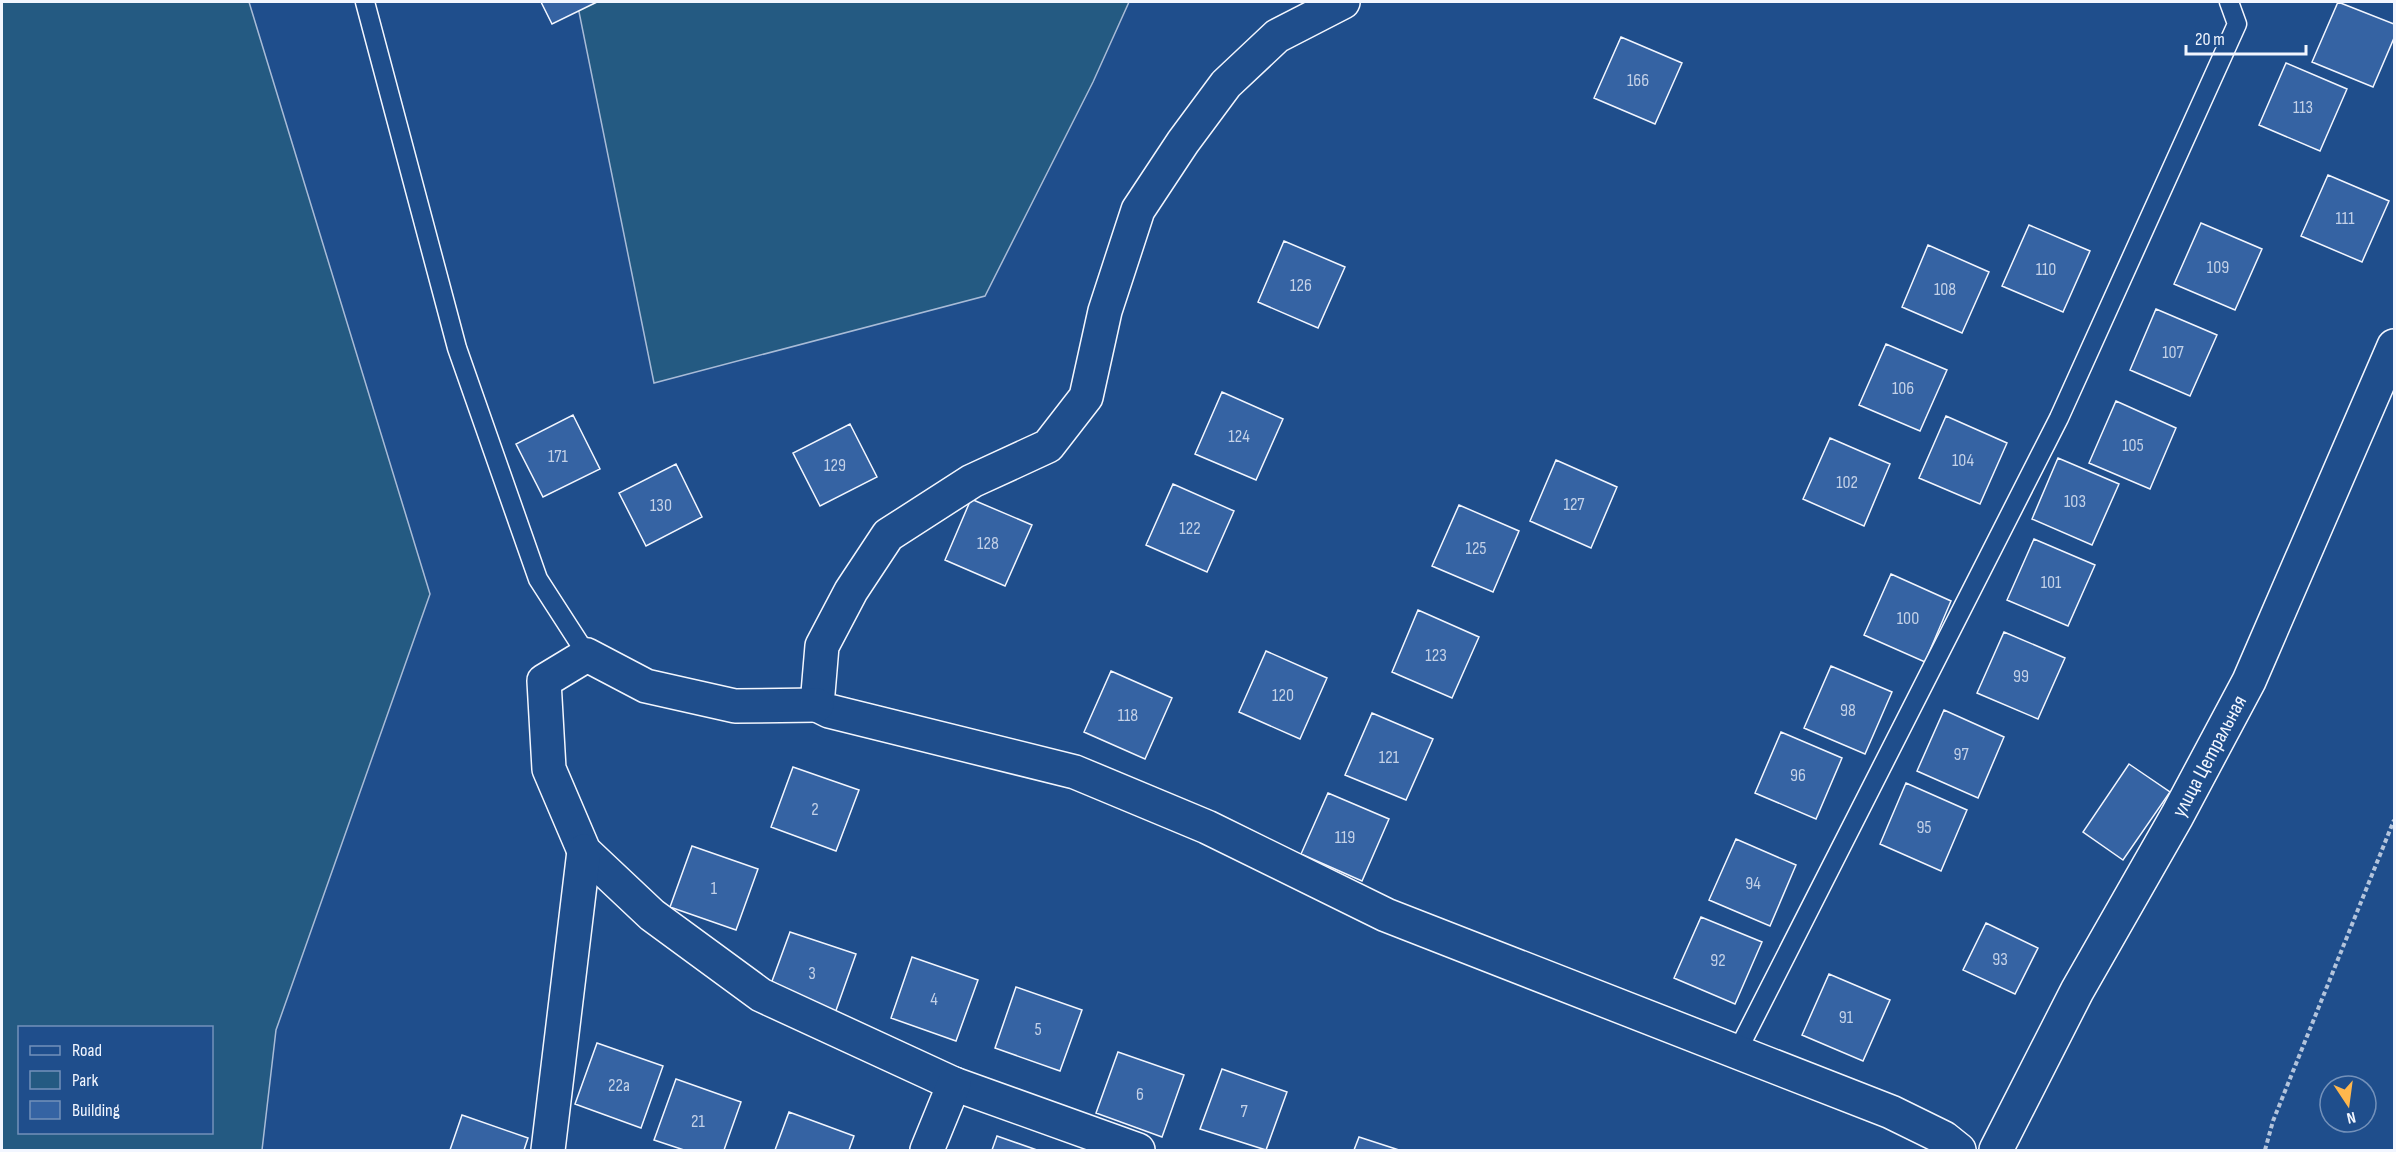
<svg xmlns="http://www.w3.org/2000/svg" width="2396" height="1152" font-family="'Sofia Sans Condensed',sans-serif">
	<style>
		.green { fill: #245a82; stroke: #a8bbd7; stroke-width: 1.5; fill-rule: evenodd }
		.building { fill: #3563a3; stroke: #f2f6ff; stroke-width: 1.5 }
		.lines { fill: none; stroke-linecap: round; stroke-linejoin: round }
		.lane-casing { stroke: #f2f6ff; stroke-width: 21 }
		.street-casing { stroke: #f2f6ff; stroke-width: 36 }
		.path { stroke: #b3c4dc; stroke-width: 4; stroke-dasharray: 4.5 3; stroke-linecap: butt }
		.lane { stroke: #1f4e8c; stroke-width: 18 }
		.street { stroke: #1f4e8c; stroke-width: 33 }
		.labels { text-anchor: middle; stroke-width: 4.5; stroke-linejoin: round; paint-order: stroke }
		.number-label { font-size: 18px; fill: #c3d1e8 }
		.street-label { font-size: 21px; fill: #f2f6ff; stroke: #1f4e8c }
	</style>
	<rect width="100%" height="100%" fill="#1f4e8c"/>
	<path class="green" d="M 2,2 L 249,2 L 430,594 L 276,1030 L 262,1150 L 2,1150 ZM 20,1028 L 212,1028 L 212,1132 L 20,1132 Z
		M 577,2 L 1129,2 L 1093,82 L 985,296 L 654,383 Z"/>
	<path class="building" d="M 541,2 L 597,2 L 552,24 Z
		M 2338,2 L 2394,24 L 2394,38 L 2373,87 L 2312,62 Z
		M 1621,37 L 1682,63 L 1655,124 L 1594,98 Z
		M 2286,63 L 2347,89 L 2320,151 L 2259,125 Z
		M 2328,175 L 2389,201 L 2362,262 L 2301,236 Z
		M 2201,223 L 2262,249 L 2235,310 L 2174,284 Z
		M 2029,225 L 2090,251 L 2063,312 L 2002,286 Z
		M 1284,241 L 1345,267 L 1318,328 L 1258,302 Z
		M 1928,245 L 1989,272 L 1962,333 L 1902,307 Z
		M 2156,309 L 2217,335 L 2190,396 L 2130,370 Z
		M 1886,344 L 1947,370 L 1920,431 L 1859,405 Z
		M 1222,392 L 1283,419 L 1256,480 L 1195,454 Z
		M 2116,401 L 2176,428 L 2150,489 L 2089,463 Z
		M 573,415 L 600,469 L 543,497 L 516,444 Z
		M 1946,416 L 2007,443 L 1980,504 L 1919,478 Z
		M 850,424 L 877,477 L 820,506 L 793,453 Z
		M 1830,438 L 1890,464 L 1864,526 L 1803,499 Z
		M 2058,458 L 2119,484 L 2092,545 L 2032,519 Z
		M 1556,460 L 1617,487 L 1591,548 L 1530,521 Z
		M 676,464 L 702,517 L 646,546 L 619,493 Z
		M 1173,484 L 1234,511 L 1207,572 L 1146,545 Z
		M 971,499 L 1032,525 L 1005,586 L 945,560 Z
		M 1459,505 L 1519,531 L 1493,592 L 1432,566 Z
		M 2034,539 L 2095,565 L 2068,626 L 2007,600 Z
		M 1891,574 L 1951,601 L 1925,662 L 1864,635 Z
		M 1418,610 L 1479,637 L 1452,698 L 1392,672 Z
		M 2004,632 L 2065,658 L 2038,719 L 1977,693 Z
		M 1266,651 L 1327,678 L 1300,739 L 1239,712 Z
		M 1831,666 L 1892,692 L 1865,754 L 1804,728 Z
		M 1111,671 L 1172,698 L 1145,759 L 1084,732 Z
		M 1944,710 L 2004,737 L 1978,798 L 1917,771 Z
		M 1372,713 L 1433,739 L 1406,800 L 1345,775 Z
		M 1781,732 L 1842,758 L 1816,819 L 1755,793 Z
		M 2129,764 L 2170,792 L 2123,860 L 2083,832 Z
		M 793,767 L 859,790 L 836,851 L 771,827 Z
		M 1906,783 L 1967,810 L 1941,871 L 1880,844 Z
		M 1328,793 L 1389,819 L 1362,881 L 1301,854 Z
		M 1736,839 L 1796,865 L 1770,926 L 1709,900 Z
		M 692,846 L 758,869 L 736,930 L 670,907 Z
		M 1701,917 L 1762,942 L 1735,1004 L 1674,978 Z
		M 1986,923 L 2038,948 L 2015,994 L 1963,970 Z
		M 790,932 L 856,954 L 834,1016 L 768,992 Z
		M 912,957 L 978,980 L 956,1041 L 891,1018 Z
		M 1829,974 L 1890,1000 L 1863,1061 L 1802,1035 Z
		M 1016,987 L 1082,1010 L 1060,1071 L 995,1048 Z
		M 597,1043 L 663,1066 L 641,1128 L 575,1104 Z
		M 1118,1052 L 1184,1075 L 1162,1137 L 1096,1113 Z
		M 1222,1069 L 1287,1092 L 1266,1150 L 1200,1129 Z
		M 676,1079 L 741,1102 L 724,1150 L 684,1150 L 654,1140 Z
		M 789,1112 L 854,1136 L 849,1150 L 775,1150 Z
		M 462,1115 L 528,1138 L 524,1150 L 450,1150 Z
		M 997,1136 L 1037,1150 L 992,1150 Z
		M 1359,1137 L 1399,1150 L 1354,1150 Z"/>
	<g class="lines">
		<defs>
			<path id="lane" d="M 365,2 L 457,348 L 538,579 L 587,655
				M 1737,1052 L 2059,418 L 2237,24 L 2229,2"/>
			<g id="street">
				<path d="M 1343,2 L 1277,36 L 1226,84 L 1183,142 L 1138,210 L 1105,311 L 1086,397 L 1048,446 L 972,481 L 888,535 L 851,591 L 822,646 L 817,705 L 829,711 L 1075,772 L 1207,827 L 1386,915 L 1891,1112 L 1944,1138 L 1959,1150"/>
				<path d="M 817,705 L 735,706 L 646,686 L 587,655 L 544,681 L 549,769 L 584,851 L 652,915 L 761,995 L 954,1084 L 1138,1150"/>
				<path d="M 548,1150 L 584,851"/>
				<path d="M 927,1150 L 954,1084"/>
				<path id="s1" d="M 1996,1150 L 2077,991 L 2177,816 L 2249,681 L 2394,346"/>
			</g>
		</defs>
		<use href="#lane" class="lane-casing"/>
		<use href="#street" class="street-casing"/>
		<path class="path" d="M 2265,1150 L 2273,1121 L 2394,820"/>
		<use href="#lane" class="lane"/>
		<use href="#street" class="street"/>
	</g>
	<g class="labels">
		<g class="number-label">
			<text x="1638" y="86">166</text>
			<text x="2303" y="113">113</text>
			<text x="2345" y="224">111</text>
			<text x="2218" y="273">109</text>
			<text x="2046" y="275">110</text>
			<text x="1301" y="291">126</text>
			<text x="1945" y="295">108</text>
			<text x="2173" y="358">107</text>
			<text x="1903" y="394">106</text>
			<text x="1239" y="442">124</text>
			<text x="2133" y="451">105</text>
			<text x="558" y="462">171</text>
			<text x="1963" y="466">104</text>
			<text x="835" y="471">129</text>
			<text x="1847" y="488">102</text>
			<text x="2075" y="507">103</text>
			<text x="1574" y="510">127</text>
			<text x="661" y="511">130</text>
			<text x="1190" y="534">122</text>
			<text x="988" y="549">128</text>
			<text x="1476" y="554">125</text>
			<text x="2051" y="588">101</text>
			<text x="1908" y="624">100</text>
			<text x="1436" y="661">123</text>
			<text x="2021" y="682">99</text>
			<text x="1283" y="701">120</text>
			<text x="1848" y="716">98</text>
			<text x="1128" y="721">118</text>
			<text x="1961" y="760">97</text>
			<text x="1389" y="763">121</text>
			<text x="1798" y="781">96</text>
			<text x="815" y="815">2</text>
			<text x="1924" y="833">95</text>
			<text x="1345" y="843">119</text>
			<text x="1753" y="889">94</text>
			<text x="714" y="894">1</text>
			<text x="2000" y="965">93</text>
			<text x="1718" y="966">92</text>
			<text x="812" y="979">3</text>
			<text x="934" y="1005">4</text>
			<text x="1846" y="1023">91</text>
			<text x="1038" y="1035">5</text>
			<text x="619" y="1091">22а</text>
			<text x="1140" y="1100">6</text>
			<text x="1244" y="1117">7</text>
			<text x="698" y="1127">21</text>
		</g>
		<g class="street-label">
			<text dy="7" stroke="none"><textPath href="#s1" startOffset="448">улица Цетральная</textPath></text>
		</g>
	</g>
	<rect width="2396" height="1152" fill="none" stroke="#f2f6ff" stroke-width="6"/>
	<rect x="18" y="1026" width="195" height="108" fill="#1f4e8c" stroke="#7391ba" stroke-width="1.5"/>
	<rect x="30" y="1046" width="30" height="9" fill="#1f4e8c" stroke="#7391ba" stroke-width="1.5"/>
	<text x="72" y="1056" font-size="18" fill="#f2f6ff">Road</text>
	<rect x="30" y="1071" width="30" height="18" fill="#245a82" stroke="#7391ba" stroke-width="1.5"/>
	<text x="72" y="1086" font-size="18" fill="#f2f6ff">Park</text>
	<rect x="30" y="1101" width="30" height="18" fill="#3563a3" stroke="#7391ba" stroke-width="1.5"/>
	<text x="72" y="1116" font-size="18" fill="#f2f6ff">Building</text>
	<g transform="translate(2348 1104) rotate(167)"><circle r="28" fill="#1f4e8c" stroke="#7391ba" stroke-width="1.5"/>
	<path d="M0-4.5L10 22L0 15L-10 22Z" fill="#ffb74d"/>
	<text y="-9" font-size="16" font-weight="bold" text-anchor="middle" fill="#f2f6ff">N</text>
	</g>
	<path d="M2186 45v9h120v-9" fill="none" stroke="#f2f6ff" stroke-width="3"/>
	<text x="2195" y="45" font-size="18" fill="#f2f6ff" stroke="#1f4e8c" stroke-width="4.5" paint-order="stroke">20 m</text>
</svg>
